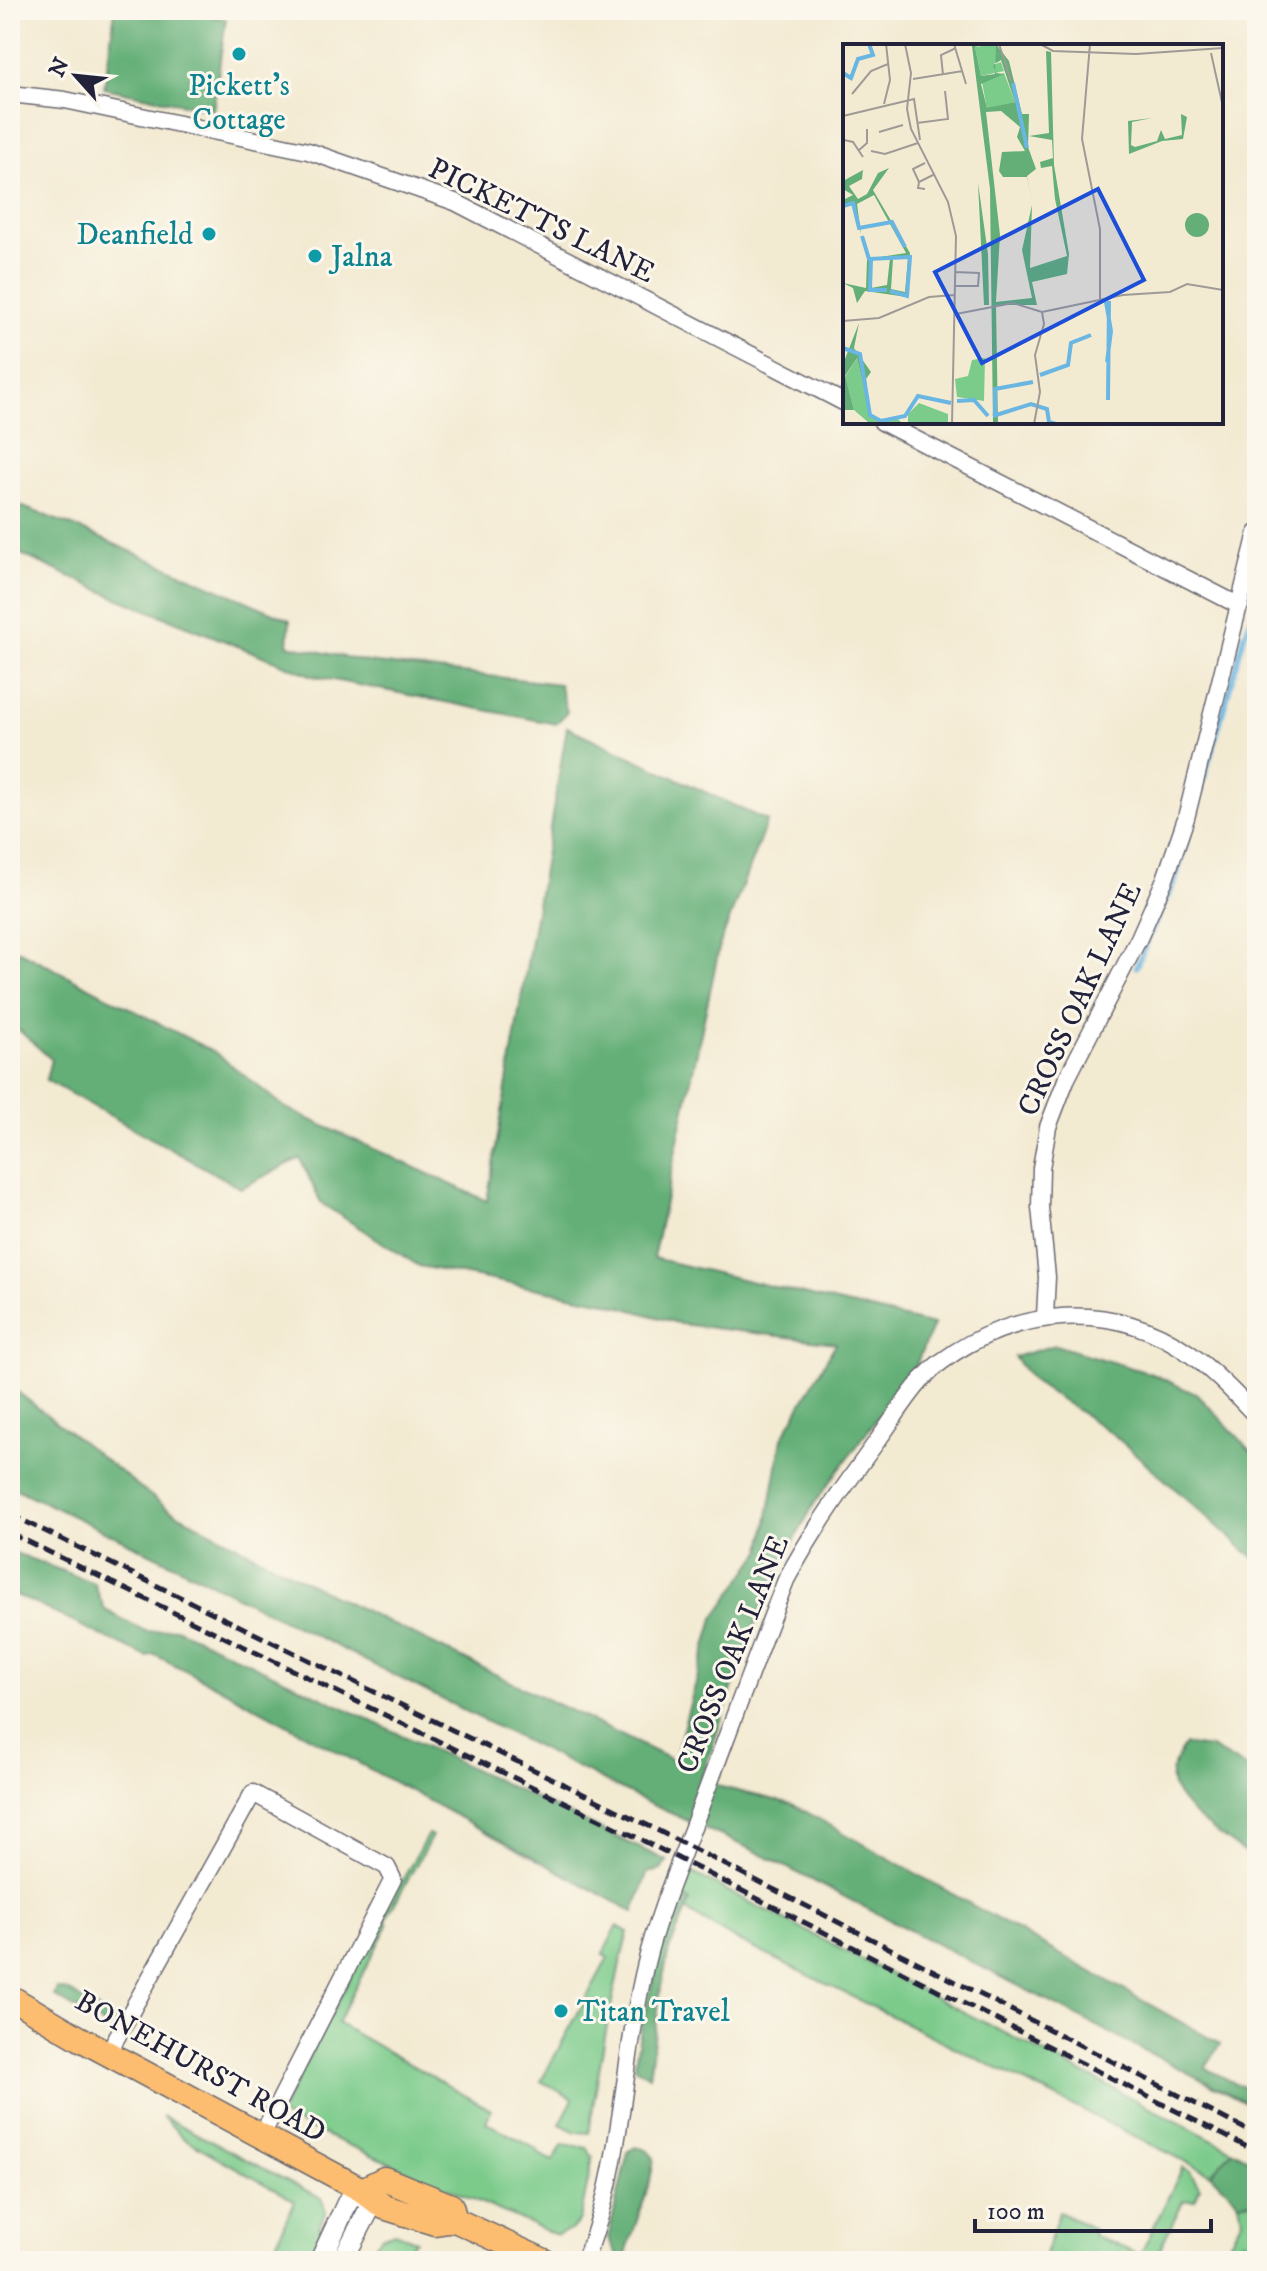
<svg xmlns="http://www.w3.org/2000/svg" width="1267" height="2271" font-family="'IM FELL DW Pica',serif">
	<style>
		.green { fill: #7bcb8b; stroke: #4e7663; stroke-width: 2 }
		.forest { fill: #64af77; stroke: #436859; stroke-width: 2 }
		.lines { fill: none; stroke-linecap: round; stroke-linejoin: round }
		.stream { stroke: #6ab6e3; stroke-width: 5 }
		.minor-casing { stroke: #6b6870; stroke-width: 19 }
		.tertiary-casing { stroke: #6b6870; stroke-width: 23 }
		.primary-casing { stroke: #6b6870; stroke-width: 27 }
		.minor { stroke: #fff; stroke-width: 16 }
		.tertiary { stroke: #fff; stroke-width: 20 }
		.primary { stroke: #fcbd6f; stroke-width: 24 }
		.rail { stroke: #22223b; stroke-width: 5; stroke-dasharray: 12 6; stroke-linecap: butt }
		.culture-dot { fill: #0f9aa8; stroke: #fbf7ec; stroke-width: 3 }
		.labels { text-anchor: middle; stroke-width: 6; stroke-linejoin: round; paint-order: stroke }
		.culture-label { font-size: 30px; fill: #0d838f; stroke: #fbf7ec; text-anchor: start }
		.street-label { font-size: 30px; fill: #22223b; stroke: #fbf7ec }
		.inset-river { fill: none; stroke: #6ab6e3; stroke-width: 4 }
		.inset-road { fill: none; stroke: #9f9a96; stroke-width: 2 }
		.view { fill: #1d4ed8; fill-opacity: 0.15; stroke: #1d4ed8; stroke-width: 4 }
		.inset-edge { fill: none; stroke: #22223b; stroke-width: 4 }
	</style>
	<rect width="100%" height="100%" fill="#fbf7ec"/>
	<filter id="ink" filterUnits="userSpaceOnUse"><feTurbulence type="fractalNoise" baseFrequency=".0125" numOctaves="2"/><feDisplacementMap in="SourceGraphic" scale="16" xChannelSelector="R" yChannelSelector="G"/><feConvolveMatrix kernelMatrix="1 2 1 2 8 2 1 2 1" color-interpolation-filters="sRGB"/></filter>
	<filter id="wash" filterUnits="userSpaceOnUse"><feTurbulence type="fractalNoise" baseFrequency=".006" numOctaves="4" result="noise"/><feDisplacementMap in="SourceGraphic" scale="32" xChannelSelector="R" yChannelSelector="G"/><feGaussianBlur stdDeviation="1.8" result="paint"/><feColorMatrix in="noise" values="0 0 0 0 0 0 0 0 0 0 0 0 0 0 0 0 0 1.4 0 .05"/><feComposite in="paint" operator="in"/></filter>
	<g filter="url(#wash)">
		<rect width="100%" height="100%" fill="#f3ead2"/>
		<path class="green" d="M 428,1834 L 432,1836 L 386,1919 L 388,1925 L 337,2023 L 491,2110 L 486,2122 L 538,2150 L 537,2153 L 553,2161 L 563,2144 L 587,2148 L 593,2157 L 580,2220 L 571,2230 L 556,2235 L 279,2115 L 370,1939 Z
			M 683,1868 L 1233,2150 L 1211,2174 L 729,1936 L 686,1910 L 690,1901 L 674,1891 Z
			M 617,1926 L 628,1932 C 611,1998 599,2065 589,2133 L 576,2132 L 560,2124 L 573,2099 L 541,2081 L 608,1958 L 603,1954 Z
			M 162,2116 L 321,2198 L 326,2211 L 319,2227 L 322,2228 L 307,2261 L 268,2261 L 295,2201 L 183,2138 Z
			M 1183,2167 L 1190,2171 L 1200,2188 L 1195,2200 L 1183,2201 L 1154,2261 L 1043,2261 L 1059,2212 L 1094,2229 L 1093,2235 L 1140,2255 Z
			M 1257,2201 L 1257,2257 L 1244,2241 L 1218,2261 L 1242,2220 L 1239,2202 Z
			M 395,2232 L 416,2240 L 397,2261 L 363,2261 L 382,2236 Z"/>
		<path class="forest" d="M 115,10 L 184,10 L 226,19 L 213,110 L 104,88 Z
			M 10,502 L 75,527 L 290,620 L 288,645 L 368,662 L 559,684 L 567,712 L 556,724 L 313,676 L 117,598 L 10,549 Z
			M 567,727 L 767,821 L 720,944 L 653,1258 L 933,1325 L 915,1367 L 814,1504 L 771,1583 L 740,1665 L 702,1777 L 721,1787 L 792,1804 L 1220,2044 L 1205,2068 L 1257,2094 L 1257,2108 L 751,1849 L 648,1803 L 175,1565 L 10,1486 L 10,1386 L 168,1509 L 328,1593 L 674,1761 L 714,1618 L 762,1550 L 782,1438 L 836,1343 L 681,1324 L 601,1301 L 419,1266 L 321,1203 L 300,1158 L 241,1188 L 46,1080 L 51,1059 L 10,1022 L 10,946 L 216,1053 L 287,1109 L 487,1201 Z
			M 1055,1345 L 1155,1375 L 1198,1395 L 1257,1457 L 1257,1561 L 1114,1435 L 1032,1380 L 1014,1357 Z
			M 10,1551 L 94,1583 L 105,1610 L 147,1632 L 176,1628 L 667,1861 L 661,1870 L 647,1873 L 634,1912 L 207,1681 L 153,1654 L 147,1657 L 10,1592 Z
			M 1185,1745 L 1211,1748 L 1257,1774 L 1257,1862 C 1233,1843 1184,1815 1173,1786 C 1168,1771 1177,1757 1185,1745 Z
			M 674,1891 L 690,1901 L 669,1950 L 661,1987 L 649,2076 L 635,2067 C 637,2037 646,2011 652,1982 C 660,1951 665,1921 674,1891 Z
			M 57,1989 L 68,1991 L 119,2022 L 112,2030 L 54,1996 Z
			M 635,2147 L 648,2150 L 654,2158 C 650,2193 633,2225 625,2259 L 619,2258 L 608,2238 L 628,2152 Z
			M 1233,2150 L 1257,2163 L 1257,2201 L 1239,2202 L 1211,2174 Z
			M 1244,2240 L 1257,2261 L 1218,2261 Z"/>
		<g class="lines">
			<path class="stream" d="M 1136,967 L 1176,879 L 1245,634 L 1257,603"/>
		</g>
	</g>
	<g filter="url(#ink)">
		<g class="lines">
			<defs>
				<path id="minor" d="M 10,94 L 65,100 L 308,151 L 455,202 L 845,403
					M 882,422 L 1240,606
					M 1045,1316 L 1047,1277 L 1040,1207 L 1041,1168 L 1048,1127 L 1066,1080 L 1139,938 L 1165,879 L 1186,818 L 1257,533
					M 108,2053 L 253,1793 L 387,1867 L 393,1879 L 262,2135
					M 584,2261 C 623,2172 622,2059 646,1963 C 658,1914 678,1867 696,1819 C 726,1739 755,1659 786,1580 C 814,1528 848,1481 883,1433 C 900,1409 918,1379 941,1362 C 1014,1307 1115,1299 1190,1354 C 1215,1372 1236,1394 1257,1417"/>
				<path id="tertiary" d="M 320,2261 L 348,2201 L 362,2190 L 370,2208 L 342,2261"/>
				<path id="primary" d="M 10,1997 L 79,2038 L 362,2190 L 384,2207 L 435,2223 L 455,2220 L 544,2261
					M 362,2190 L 384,2179 L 451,2206 L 455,2220"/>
			</defs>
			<use href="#minor" class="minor-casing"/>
			<use href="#tertiary" class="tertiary-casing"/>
			<use href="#primary" class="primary-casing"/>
			<use href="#minor" class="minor"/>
			<use href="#tertiary" class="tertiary"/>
			<use href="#primary" class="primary"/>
			<path class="rail" d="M 10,1514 L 645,1824 L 1257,2135
				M 10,1533 L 638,1838 L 1257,2152"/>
		</g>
	</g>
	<g class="culture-dot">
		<circle cx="239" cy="54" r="8"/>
		<circle cx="209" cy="234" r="8"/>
		<circle cx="315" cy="256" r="8"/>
		<circle cx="561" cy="2011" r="8"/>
	</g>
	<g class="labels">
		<g class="culture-label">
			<text x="239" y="95" text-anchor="middle">Pickett's<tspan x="239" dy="34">Cottage</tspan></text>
			<text x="193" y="244" text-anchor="end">Deanfield</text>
			<text x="331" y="266">Jalna</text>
			<text x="577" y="2021">Titan Travel</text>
		</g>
		<g class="street-label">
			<text transform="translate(542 220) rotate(26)" y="10">PICKETTS LANE</text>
			<text transform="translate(1079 999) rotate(-65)" y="10">CROSS OAK LANE</text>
			<text transform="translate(732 1654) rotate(-68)" y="10">CROSS OAK LANE</text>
			<text transform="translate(201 2066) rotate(29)" y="10">BONEHURST ROAD</text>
		</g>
	</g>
	<g transform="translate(843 44)">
		<rect width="380" height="380" fill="#f3ead2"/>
		<path d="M 153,0 L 156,14 L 150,21 L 158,18 L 161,27 L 138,32 L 132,3 ZM 161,29 L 172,58 L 144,65 L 139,38 ZM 14,314 L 27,371 L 38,378 L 54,374 L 60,380 L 26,379 L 11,366 L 2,333 ZM 142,314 L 141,357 L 114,353 L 112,335 L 125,332 L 129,316 ZM 76,359 L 105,370 L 105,380 L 65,380 L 65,370 Z" fill="#7bcb8b"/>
		<path d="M 140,0 L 132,3 L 138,32 L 152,30 L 153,0 L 166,17 L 179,70 L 186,70 L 185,103 L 193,125 L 184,132 L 189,157 L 184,133 L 160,133 L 156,127 L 159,108 L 182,107 L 174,93 L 177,83 L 158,67 L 143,68 L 157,191 L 153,258 L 189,254 L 179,206 L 189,161 L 187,224 L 224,212 L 212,155 L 209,122 L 198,124 L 197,118 L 210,114 L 209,96 L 186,92 L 206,89 L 203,7 L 208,8 L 211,121 L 226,210 L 224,230 L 189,238 L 194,261 L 153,261 L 155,380 L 150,380 L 147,145 L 129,2 ZM 158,16 L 172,58 L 144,64 L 138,40 L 161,30 L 153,29 L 150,21 ZM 338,70 L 344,73 L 340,95 L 319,97 L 286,110 L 285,77 L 309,74 L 289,78 L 288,101 L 292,103 L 314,97 L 318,86 L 322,95 L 339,91 ZM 46,124 L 30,146 L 67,209 L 64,253 L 22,247 L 14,259 L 10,244 L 0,239 L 23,244 L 24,215 L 63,209 L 31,151 L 14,160 L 18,190 L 10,161 L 0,163 L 0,156 L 10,151 L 0,145 L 0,137 L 20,126 L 19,135 L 6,142 L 15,155 L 24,150 L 35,129 ZM 47,214 L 44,241 L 28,244 L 27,216 ZM 65,214 L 62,248 L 48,245 L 50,215 ZM 135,139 L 145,210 L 146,261 L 141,261 ZM342 181a12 12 0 1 1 24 0a12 12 0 1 1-24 0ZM 16,279 L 11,304 L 28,328 L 23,335 L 27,371 L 14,314 L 2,332 L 11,366 L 0,366 L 0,320 Z" fill="#64af77" fill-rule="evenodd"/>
		<path class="inset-river" d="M 0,29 L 8,34 L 15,15 L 30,11 L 26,0M 170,39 L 184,104M 0,162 L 10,159 L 16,184 L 49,178 L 62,203M 19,192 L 26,215 L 67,213 L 64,252 L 47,247M 28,215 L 27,246 L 44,246M 263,258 L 268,287 L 264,318M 0,304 L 17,310 L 27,371 L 38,377 L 62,372 L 75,352 L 108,359M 197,331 L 225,321 L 228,299 L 248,291M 265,356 L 266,257M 114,357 L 131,356 L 145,372M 150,372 L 188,360 L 204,365 L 206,378 L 213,380M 152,372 L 152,345 L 190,338"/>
		<path class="inset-road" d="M 62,0 L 68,29 L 64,65 L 68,85 L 105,158 L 113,192 L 109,380M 111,0 L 123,40M 156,0 L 168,37M 197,0 L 210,7 L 293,10 L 380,4M 247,0 L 239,95 L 257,185 L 257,256M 368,9 L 380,63M 100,31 L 98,11 L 113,4M 70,35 L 120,27M 9,50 L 28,27 L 45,20M 41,60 L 47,36 L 43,0M 0,72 L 71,55 L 77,96M 74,79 L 105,75 L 102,47M 36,88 L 60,81M 1,96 L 10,98 L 20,113M 15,107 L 24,99 L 24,85M 28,107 L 42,110 L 75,99M 76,138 L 70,125 L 82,119M 82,145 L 75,144 L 76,138 L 92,130M 112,242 L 135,242 L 136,229 L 112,228M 199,268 L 280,251 L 327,248 L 344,240 L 380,246M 113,270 L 170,259 L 199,268M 0,277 L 36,274 L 86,253 L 111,251M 191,380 L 197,348 L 192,311 L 201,280 L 199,268"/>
		<path class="view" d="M 255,145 L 301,236 L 139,319 L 92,228 Z"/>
		<rect width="380" height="380" class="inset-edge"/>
	</g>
	<rect width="1267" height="2271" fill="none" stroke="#fbf7ec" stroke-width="40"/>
	<g transform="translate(76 76) rotate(297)" stroke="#fbf7ec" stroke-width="6" paint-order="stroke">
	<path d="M0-6L14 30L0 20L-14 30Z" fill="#22223b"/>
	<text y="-12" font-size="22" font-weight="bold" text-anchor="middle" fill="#22223b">N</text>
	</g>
	<path d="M975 2219v12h236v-12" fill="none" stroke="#22223b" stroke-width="4"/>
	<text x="987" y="2219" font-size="24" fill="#22223b" stroke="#fbf7ec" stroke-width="6" paint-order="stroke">100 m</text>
</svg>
